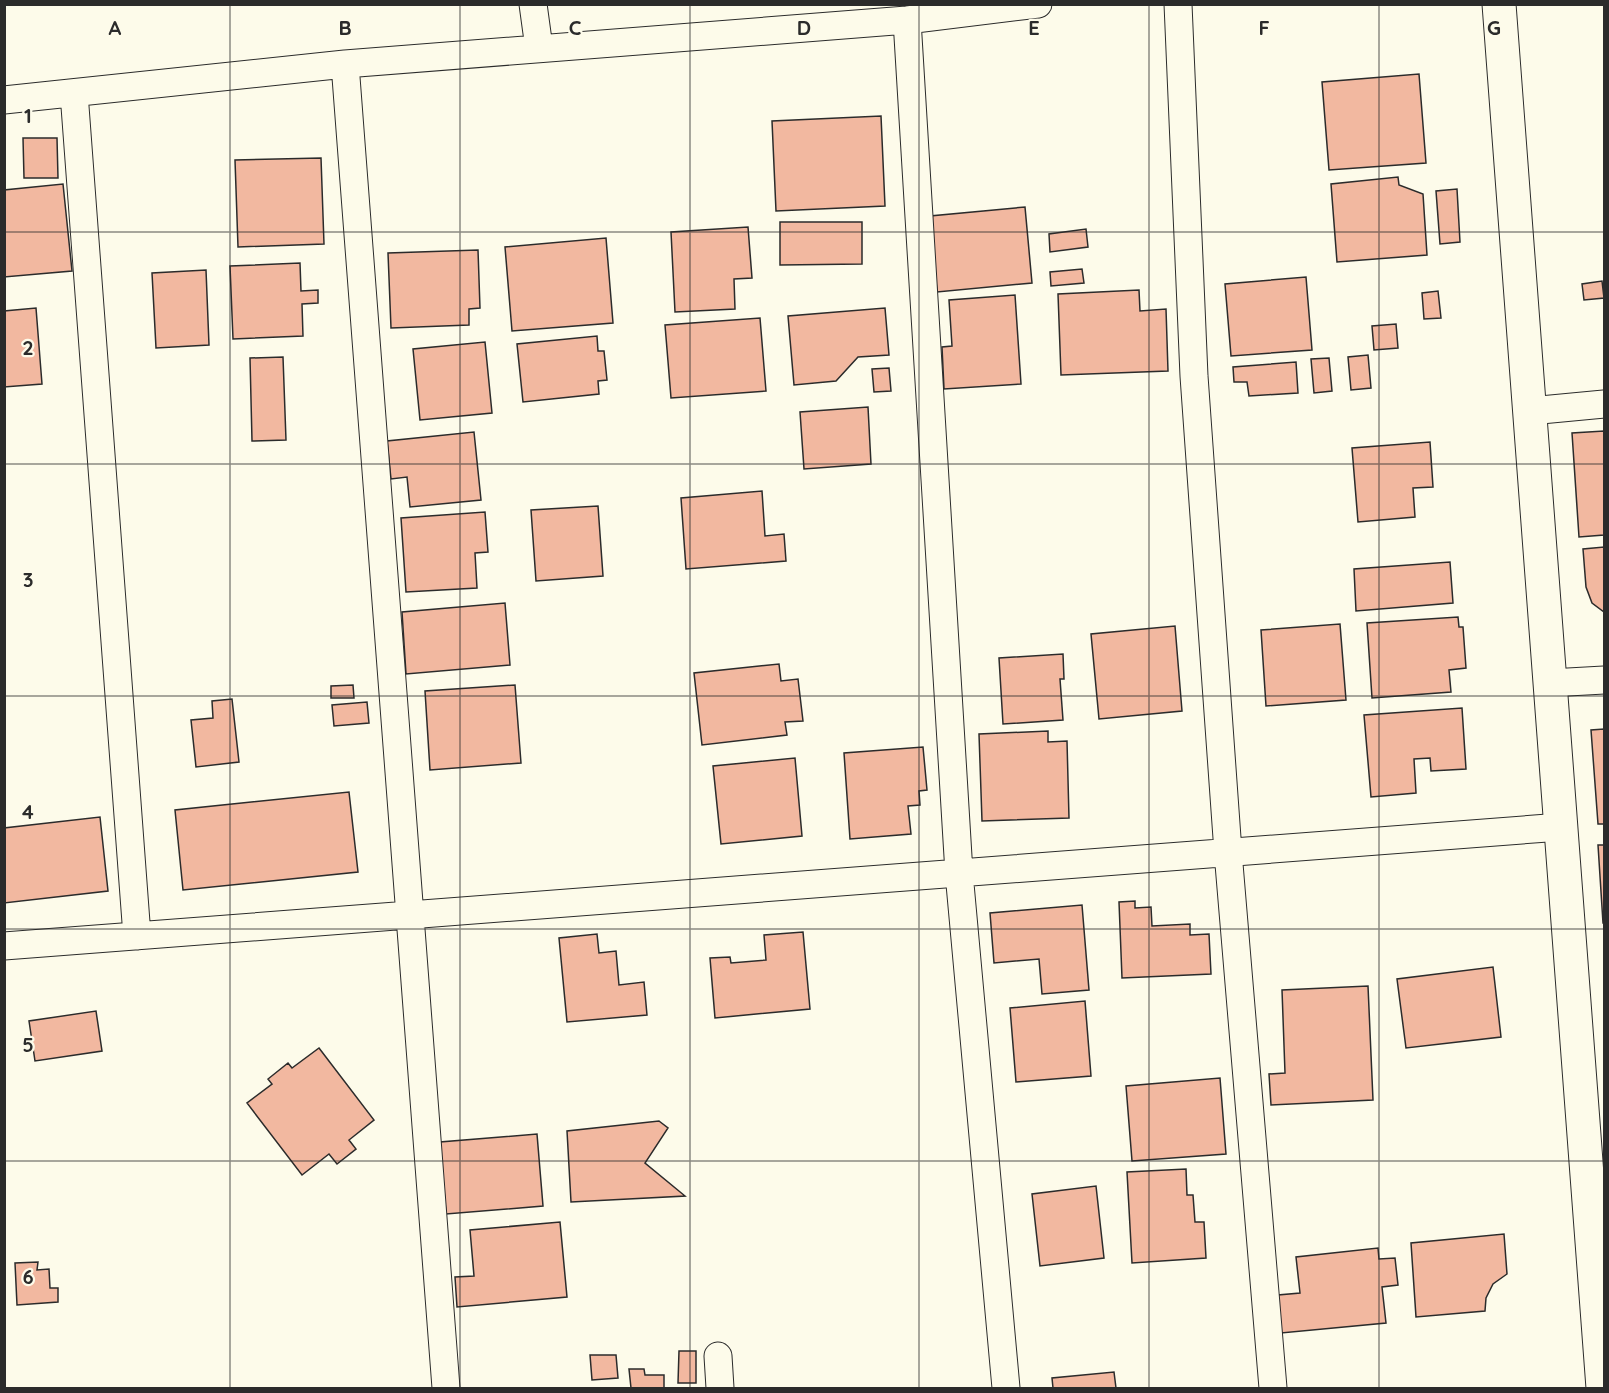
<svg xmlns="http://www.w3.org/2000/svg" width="1609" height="1393" font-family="Quicksand,sans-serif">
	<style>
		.building { fill: #f2b8a0; stroke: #2b2b2b; stroke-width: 1.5 }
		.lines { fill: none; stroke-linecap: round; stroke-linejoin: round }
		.minor-casing { stroke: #2b2b2b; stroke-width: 29 }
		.tertiary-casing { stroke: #2b2b2b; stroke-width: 35 }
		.minor { stroke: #fdfbea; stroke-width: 27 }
		.tertiary { stroke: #fdfbea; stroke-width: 33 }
		.grid { fill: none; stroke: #2b2b2b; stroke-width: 1.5; stroke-opacity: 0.55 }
		.grid-label { font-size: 20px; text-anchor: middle; font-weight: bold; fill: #2b2b2b; stroke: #fdfbea; stroke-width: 4.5; stroke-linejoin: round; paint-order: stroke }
	</style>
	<rect width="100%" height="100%" fill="#fdfbea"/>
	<path class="building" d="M 1419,74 L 1426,163 L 1329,170 L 1322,82 Z
		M 881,116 L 885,206 L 776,211 L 772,121 Z
		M 23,138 L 57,138 L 58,178 L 24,178 Z
		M 321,158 L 324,244 L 238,247 L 235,160 Z
		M 1398,177 L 1399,185 L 1423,194 L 1427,255 L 1337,262 L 1331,184 Z
		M 63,184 L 72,271 L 4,277 L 4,190 Z
		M 1457,189 L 1460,242 L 1440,244 L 1436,191 Z
		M 1025,207 L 1032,283 L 937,292 L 930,216 Z
		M 780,222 L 862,222 L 862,264 L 780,265 Z
		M 748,227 L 752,278 L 734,279 L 735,309 L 675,312 L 671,232 Z
		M 1086,229 L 1088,247 L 1050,252 L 1049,234 Z
		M 606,238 L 613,323 L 512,331 L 505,247 Z
		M 478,250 L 480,308 L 469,309 L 469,325 L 391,328 L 388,253 Z
		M 300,263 L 301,291 L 318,290 L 318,303 L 302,304 L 303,336 L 233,339 L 230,266 Z
		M 1082,269 L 1084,283 L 1051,286 L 1050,272 Z
		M 206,270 L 209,345 L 156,348 L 152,273 Z
		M 1306,277 L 1312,350 L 1231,356 L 1225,284 Z
		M 1602,281 L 1604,298 L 1584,300 L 1582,284 Z
		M 1139,290 L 1140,311 L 1166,309 L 1168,371 L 1061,375 L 1058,294 Z
		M 1438,291 L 1441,318 L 1424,319 L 1422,293 Z
		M 1015,295 L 1021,384 L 944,389 L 942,347 L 952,346 L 949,300 Z
		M 36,308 L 42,384 L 4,387 L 4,311 Z
		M 885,308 L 889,355 L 858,357 L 836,381 L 794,385 L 788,316 Z
		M 760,318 L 766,391 L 671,398 L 665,325 Z
		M 1396,324 L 1398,348 L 1374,350 L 1372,326 Z
		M 597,336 L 598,351 L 604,351 L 607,380 L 598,381 L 599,394 L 523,402 L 517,344 Z
		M 485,342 L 492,413 L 420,420 L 413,349 Z
		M 1368,355 L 1371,388 L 1351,390 L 1348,357 Z
		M 283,357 L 286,440 L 252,441 L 250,358 Z
		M 1329,358 L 1332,391 L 1314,393 L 1311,359 Z
		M 1296,362 L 1298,393 L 1249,396 L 1247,382 L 1234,382 L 1233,367 Z
		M 889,368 L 891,391 L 874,392 L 872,369 Z
		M 868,407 L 871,464 L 804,469 L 800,412 Z
		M 1604,431 L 1604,535 L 1579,537 L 1572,433 Z
		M 474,432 L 481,500 L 410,507 L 407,477 L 391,479 L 387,441 Z
		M 1430,442 L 1433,487 L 1413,488 L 1415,517 L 1358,522 L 1352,448 Z
		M 762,491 L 765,536 L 784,534 L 786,561 L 686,569 L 681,498 Z
		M 598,506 L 603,576 L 536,581 L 531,510 Z
		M 485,512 L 488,552 L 475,553 L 477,588 L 406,592 L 401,518 Z
		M 1604,547 L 1604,612 L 1592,603 L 1586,587 L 1583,549 Z
		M 1450,562 L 1453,603 L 1356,611 L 1354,569 Z
		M 505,603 L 510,665 L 406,674 L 402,612 Z
		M 1458,617 L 1459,627 L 1463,627 L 1466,668 L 1449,670 L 1451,692 L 1372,698 L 1367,623 Z
		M 1340,624 L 1346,700 L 1266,706 L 1261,630 Z
		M 1175,626 L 1182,711 L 1099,719 L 1091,634 Z
		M 1063,654 L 1064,679 L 1060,679 L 1063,720 L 1003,724 L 999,658 Z
		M 779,664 L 781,681 L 798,679 L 803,721 L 785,722 L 787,735 L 702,745 L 694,673 Z
		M 353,685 L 354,698 L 331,698 L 331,686 Z
		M 515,685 L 521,763 L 430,770 L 425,691 Z
		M 232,699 L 239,762 L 196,767 L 191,720 L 213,718 L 212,701 Z
		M 367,702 L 369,723 L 334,726 L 332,705 Z
		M 1462,708 L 1466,769 L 1431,771 L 1430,758 L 1414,759 L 1416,793 L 1371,797 L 1364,715 Z
		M 1604,729 L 1604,824 L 1598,824 L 1591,730 Z
		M 1048,731 L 1048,742 L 1067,741 L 1069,818 L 982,821 L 979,734 Z
		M 923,747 L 927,790 L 919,791 L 920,805 L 908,806 L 911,834 L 850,839 L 844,753 Z
		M 795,758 L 802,836 L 721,844 L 713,766 Z
		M 349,792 L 358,872 L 183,890 L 175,810 Z
		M 100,817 L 108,891 L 4,903 L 4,828 Z
		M 1598,845 L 1604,845 L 1604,923 L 1603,923 Z
		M 1135,901 L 1135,908 L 1151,907 L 1152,926 L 1190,924 L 1190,935 L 1209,934 L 1211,974 L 1122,978 L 1119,902 Z
		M 1082,905 L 1089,990 L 1042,994 L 1039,959 L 994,963 L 990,913 Z
		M 803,932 L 810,1009 L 715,1018 L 710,958 L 730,957 L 731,963 L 766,960 L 764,935 Z
		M 597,934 L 599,953 L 616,951 L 619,985 L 644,982 L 647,1015 L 567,1022 L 559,938 Z
		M 1493,967 L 1501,1037 L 1406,1048 L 1397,979 Z
		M 1368,986 L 1373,1100 L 1271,1105 L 1269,1074 L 1285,1073 L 1282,990 Z
		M 1085,1001 L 1091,1076 L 1016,1082 L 1010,1008 Z
		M 96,1011 L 102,1051 L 35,1061 L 29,1021 Z
		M 319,1048 L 374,1120 L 349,1140 L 356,1149 L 337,1164 L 329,1154 L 302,1175 L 247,1103 L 272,1084 L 268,1079 L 288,1063 L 292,1068 Z
		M 1220,1078 L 1226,1154 L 1132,1161 L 1126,1086 Z
		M 659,1121 L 668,1128 L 645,1163 L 685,1196 L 571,1202 L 567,1131 Z
		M 537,1134 L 543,1206 L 446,1214 L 440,1142 Z
		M 1186,1169 L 1187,1195 L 1193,1195 L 1195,1222 L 1204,1222 L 1206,1258 L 1132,1263 L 1127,1172 Z
		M 1096,1186 L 1104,1258 L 1040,1266 L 1032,1194 Z
		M 560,1222 L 567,1297 L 457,1307 L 455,1277 L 474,1276 L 470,1230 Z
		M 1504,1234 L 1507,1274 L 1493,1284 L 1486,1298 L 1485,1311 L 1416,1317 L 1411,1243 Z
		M 1378,1248 L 1379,1259 L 1395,1258 L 1398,1285 L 1382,1287 L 1386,1323 L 1281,1333 L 1278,1295 L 1300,1293 L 1296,1257 Z
		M 38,1262 L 37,1270 L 49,1269 L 50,1288 L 58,1288 L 58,1302 L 17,1305 L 15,1263 Z
		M 679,1351 L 696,1351 L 696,1383 L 678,1383 Z
		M 590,1355 L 616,1355 L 618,1378 L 592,1380 Z
		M 629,1369 L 644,1369 L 645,1375 L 664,1375 L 664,1388 L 631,1388 Z
		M 1114,1372 L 1116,1388 L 1053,1388 L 1052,1378 Z"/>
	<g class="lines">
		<defs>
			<path id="minor" d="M 533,4 L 539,48
				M 1178,4 L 1194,376 L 1228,852 L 1273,1388
				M 907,20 L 959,873 L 1006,1388
				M 345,64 L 446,1388
				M 74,93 L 137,936
				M 4,100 L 345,64 L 907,20 L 1038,4
				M 1530,411 L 1604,404
				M 1550,683 L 1604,680
				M 4,946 L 1561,827
				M 718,1356 L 720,1388"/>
			<path id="tertiary" d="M 1499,4 L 1603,1388"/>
		</defs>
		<use href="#minor" class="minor-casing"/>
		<use href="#tertiary" class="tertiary-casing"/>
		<use href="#minor" class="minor"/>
		<use href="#tertiary" class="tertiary"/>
	</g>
	<path class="grid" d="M 230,4 L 230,1388M 460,4 L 460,1388M 690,4 L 690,1388M 919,4 L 919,1388M 1149,4 L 1149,1388M 1379,4 L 1379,1388M 4,232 L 1604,232M 4,464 L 1604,464M 4,696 L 1604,696M 4,929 L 1604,929M 4,1161 L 1604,1161"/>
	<g class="grid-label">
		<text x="115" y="35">A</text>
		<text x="345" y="35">B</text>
		<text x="575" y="35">C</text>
		<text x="804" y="35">D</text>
		<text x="1034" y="35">E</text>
		<text x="1264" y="35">F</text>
		<text x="1494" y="35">G</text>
		<text x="28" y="123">1</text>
		<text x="28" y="355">2</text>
		<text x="28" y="587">3</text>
		<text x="28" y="819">4</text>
		<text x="28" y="1052">5</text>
		<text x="28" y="1284">6</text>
	</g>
	<rect width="1609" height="1393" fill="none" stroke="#2b2b2b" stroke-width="12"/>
</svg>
